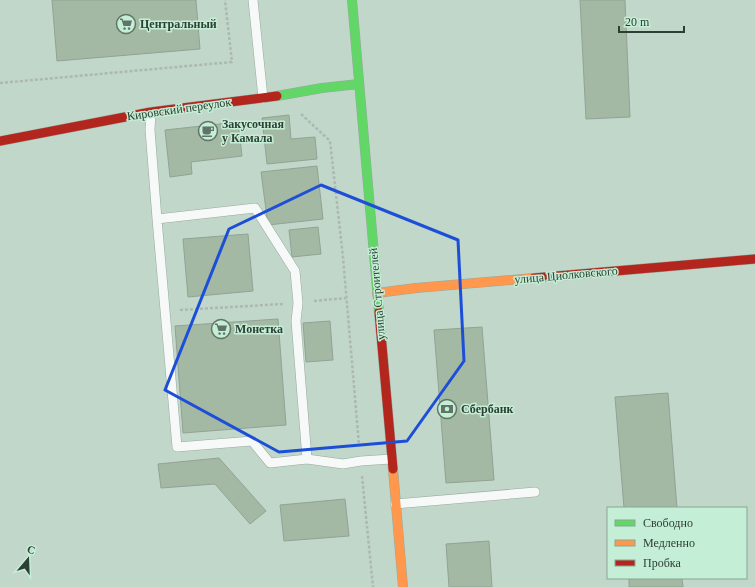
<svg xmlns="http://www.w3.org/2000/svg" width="755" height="587" font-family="Georgia,serif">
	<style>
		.building { fill: #a3b9a3; stroke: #93a296 }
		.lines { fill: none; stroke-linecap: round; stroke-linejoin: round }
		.lane-casing { stroke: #98a99f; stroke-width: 10 }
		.fast-casing { stroke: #98a99f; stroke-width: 10 }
		.slow-casing { stroke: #98a99f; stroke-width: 10 }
		.jam-casing { stroke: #98a99f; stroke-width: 10 }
		.path { stroke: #aeb8b2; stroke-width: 2.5; stroke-dasharray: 3 2; stroke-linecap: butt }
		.lane { stroke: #f6f9f7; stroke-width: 9 }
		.fast { stroke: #63d668; stroke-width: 9 }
		.slow { stroke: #ff974d; stroke-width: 9 }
		.jam { stroke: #b3261e; stroke-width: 9 }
		.marked { fill: none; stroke: #1d4ed8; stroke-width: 3; stroke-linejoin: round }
		.labels { text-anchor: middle; stroke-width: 3; stroke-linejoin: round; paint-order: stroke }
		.poi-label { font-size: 12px; font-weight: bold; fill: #2d3e34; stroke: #c4eed5; text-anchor: start }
		.street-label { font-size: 12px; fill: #2d3e34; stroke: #c4eed5 }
	</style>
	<rect width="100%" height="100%" fill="#c1d7ca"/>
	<path class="building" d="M 52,0 L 196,0 L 200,49 L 57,61 Z
		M 580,0 L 625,0 L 630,117 L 586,119 Z
		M 289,115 L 291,139 L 315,137 L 317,159 L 267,164 L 262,118 Z
		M 238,122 L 242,156 L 191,162 L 192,174 L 170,177 L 165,130 Z
		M 317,166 L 323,219 L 268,225 L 261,172 Z
		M 318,227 L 321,254 L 292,257 L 289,230 Z
		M 248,234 L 253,291 L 188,297 L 183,239 Z
		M 278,319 L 286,425 L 183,433 L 175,326 Z
		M 330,321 L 333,360 L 306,362 L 303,323 Z
		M 482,327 L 494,480 L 446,483 L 434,330 Z
		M 668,393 L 677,508 L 624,508 L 615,397 Z
		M 219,458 L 266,511 L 250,524 L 215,484 L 161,488 L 158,464 Z
		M 345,499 L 349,536 L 284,541 L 280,505 Z
		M 489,541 L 492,587 L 449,587 L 446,544 Z
		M 629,578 L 682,578 L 683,587 L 629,587 Z"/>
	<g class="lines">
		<defs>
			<path id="lane" d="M 253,0 L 263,98
				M 151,112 L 150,130 L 157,219 L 177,447 L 252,441 L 270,463 L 307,459 L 343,464 L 361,461 L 391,459
				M 157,219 L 255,208 L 295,271 L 298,303 L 296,321 L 307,459
				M 395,504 L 535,492"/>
			<path id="fast" d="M 352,0 L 379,312
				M 277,96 L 322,88 L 359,84"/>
			<path id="slow" d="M 377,293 L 416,288 L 534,278
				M 393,469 L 403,587"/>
			<path id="jam" d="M 0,141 L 151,112 L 277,96
				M 534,278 L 755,259
				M 379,312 L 393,469"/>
		</defs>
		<use href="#lane" class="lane-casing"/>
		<use href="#fast" class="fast-casing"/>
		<use href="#slow" class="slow-casing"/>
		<use href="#jam" class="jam-casing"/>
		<path class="path" d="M 0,83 L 232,62 L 225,0
			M 301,114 L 330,141 L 343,257 L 359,445
			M 314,301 L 346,298
			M 180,310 L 283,304
			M 362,476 L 373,587"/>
		<use href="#lane" class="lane"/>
		<use href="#fast" class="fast"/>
		<use href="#slow" class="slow"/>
		<use href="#jam" class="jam"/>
	</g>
	<path class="marked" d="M 321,185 L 458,240 L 464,361 L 407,441 L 279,452 L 165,390 L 229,229 Z"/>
	<defs>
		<symbol id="supermarket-ring" viewBox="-11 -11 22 22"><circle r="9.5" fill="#c4eed5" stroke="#617468" stroke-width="1.5"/><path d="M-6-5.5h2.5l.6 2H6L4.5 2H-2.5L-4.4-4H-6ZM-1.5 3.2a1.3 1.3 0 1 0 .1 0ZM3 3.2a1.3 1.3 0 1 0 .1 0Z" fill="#617468"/></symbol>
		<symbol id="cafe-ring" viewBox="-11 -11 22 22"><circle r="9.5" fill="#c4eed5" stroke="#617468" stroke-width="1.5"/><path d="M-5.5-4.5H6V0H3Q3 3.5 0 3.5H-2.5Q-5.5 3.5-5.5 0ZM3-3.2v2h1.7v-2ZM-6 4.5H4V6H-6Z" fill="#617468"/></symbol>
		<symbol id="bank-ring" viewBox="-11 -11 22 22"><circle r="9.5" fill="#c4eed5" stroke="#617468" stroke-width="1.5"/><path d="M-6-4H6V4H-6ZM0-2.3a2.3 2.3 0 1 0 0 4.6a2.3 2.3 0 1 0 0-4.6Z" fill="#617468"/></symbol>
	</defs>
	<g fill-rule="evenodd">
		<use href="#supermarket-ring" x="115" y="13" width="22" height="22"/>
		<use href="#cafe-ring" x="197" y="120" width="22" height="22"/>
		<use href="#supermarket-ring" x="210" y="318" width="22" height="22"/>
		<use href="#bank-ring" x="436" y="398" width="22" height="22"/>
	</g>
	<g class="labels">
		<g class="poi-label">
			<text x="140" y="28">Центральный</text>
			<text x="222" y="128">Закусочная<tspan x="222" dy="14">у Камала</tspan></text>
			<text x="235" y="333">Монетка</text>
			<text x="461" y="413">Сбербанк</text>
		</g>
		<g class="street-label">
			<text transform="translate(179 109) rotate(-8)" y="4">Кировский переулок</text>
			<text transform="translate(566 275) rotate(-5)" y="4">улица Циолковского</text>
			<text transform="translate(377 294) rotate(-95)" y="4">улица Строителей</text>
		</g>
	</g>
	<rect x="607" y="507" width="140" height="72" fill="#c4eed5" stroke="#88a895"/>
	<rect x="615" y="520" width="20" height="6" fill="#63d668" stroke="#88a895"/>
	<text x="643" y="527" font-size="12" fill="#2d3e34">Свободно</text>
	<rect x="615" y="540" width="20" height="6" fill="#ff974d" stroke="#88a895"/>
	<text x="643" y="547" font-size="12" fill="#2d3e34">Медленно</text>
	<rect x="615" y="560" width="20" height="6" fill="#b3261e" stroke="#88a895"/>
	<text x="643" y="567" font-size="12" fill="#2d3e34">Пробка</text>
	<g transform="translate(28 559) rotate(19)" stroke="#c4eed5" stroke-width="3" paint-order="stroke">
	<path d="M0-3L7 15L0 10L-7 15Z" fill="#2d3e34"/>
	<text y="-6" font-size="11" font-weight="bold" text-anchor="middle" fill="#2d3e34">С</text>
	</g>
	<path d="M619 26v6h65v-6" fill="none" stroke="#2d3e34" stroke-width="2"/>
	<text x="625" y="26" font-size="12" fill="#2d3e34" stroke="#c4eed5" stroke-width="3" paint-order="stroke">20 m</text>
</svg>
